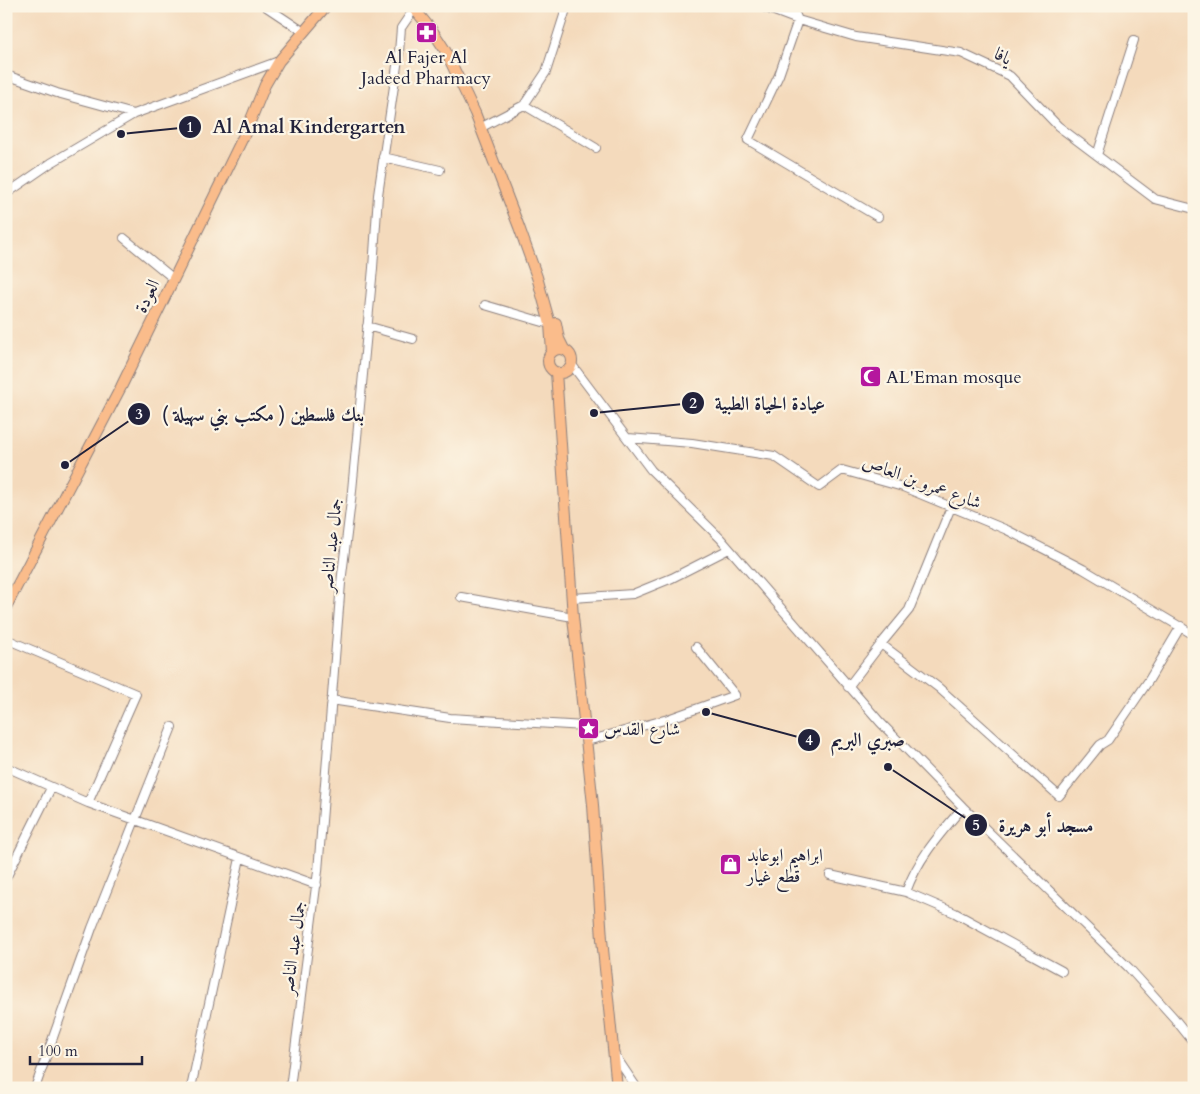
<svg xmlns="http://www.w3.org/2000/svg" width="1200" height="1094" font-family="Cardo,Amiri,serif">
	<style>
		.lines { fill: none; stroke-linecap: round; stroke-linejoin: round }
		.minor-casing { stroke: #8b7e7c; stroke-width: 10 }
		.major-casing { stroke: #8b7e7c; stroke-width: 12 }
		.minor { stroke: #fff; stroke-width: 8 }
		.major { stroke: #fabc8b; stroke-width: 10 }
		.labels { text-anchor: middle; stroke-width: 4.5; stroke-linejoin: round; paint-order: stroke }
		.street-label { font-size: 18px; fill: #22223b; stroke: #fcf5e5 }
		.poi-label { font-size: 18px; fill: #22223b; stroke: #fcf5e5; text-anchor: start }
		.leader { fill: none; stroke: #22223b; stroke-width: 2 }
		.callout-dot { fill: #22223b; stroke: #fcf5e5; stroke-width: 2 }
		.mark-label { font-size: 15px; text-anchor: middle; font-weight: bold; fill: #fff }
		.callout-label { font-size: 19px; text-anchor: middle; font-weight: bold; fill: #22223b; stroke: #fcf5e5; stroke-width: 4.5; stroke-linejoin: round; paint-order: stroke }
	</style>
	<rect width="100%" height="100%" fill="#fcf5e5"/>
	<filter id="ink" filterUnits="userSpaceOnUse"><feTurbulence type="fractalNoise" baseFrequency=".02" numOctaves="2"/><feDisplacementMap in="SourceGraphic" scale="10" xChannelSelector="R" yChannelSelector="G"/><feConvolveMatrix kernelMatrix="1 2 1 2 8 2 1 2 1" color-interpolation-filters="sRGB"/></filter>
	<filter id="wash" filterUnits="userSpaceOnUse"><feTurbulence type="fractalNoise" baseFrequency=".0096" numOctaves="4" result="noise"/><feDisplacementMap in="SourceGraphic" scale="20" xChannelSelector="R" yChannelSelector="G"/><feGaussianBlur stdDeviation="1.12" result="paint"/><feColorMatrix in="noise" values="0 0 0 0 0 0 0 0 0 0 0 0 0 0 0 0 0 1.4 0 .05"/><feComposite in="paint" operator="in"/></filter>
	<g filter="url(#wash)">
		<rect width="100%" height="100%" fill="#f4dabc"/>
	</g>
	<g filter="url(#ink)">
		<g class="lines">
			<defs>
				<path id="minor" d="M 265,6 L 304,32
					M 761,6 L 798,20 L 856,37 L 961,53 L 1010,76 L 1058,126 L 1155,199 L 1194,209
					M 795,6 L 794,11 L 798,20 L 779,75 L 748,140 L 878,217
					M 6,75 L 57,93 L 134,114
					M 524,105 L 596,148
					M 480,128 L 524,105 L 546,72 L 567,6
					M 1097,155 L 1134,40
					M 383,157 L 440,170
					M 6,194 L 51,163 L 134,114 L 279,61
					M 124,238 L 174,279
					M 485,305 L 550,324
					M 367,326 L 413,339
					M 572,365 L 651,470 L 720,538 L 880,722 L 963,807 L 1129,968 L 1174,1018 L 1194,1043
					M 628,438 L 692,443 L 774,456 L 819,487 L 842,470 L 903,487 L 1007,530 L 1083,569 L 1194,635
					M 461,597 L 573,617
					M 572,598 L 633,594 L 672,578 L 729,549
					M 6,639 L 136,694 L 88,803
					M 881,644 L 909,610 L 951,507
					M 848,687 L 881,644 L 939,688 L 1059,796 L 1100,745 L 1108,740 L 1149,680 L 1181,626
					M 331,700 L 450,718 L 585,726
					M 587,741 L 668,719 L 735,695 L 696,647
					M 6,767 L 88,803 L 317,885
					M 830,875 L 906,892 L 955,913 L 1062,971
					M 6,878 L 51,788
					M 906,892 C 918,858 940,834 963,807
					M 614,1054 L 637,1088
					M 35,1088 L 92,928 L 172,727
					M 191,1088 L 240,858
					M 290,1088 L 318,871 L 341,583 L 351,501 L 373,268 L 378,195 L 399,52 L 401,28 L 414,9"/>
				<path id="major" d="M 412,6 L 434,33 L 445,50 L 475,113 L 519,227 L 537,277 L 550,324 L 552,352
					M 556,323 L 559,339 L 564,349
					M548 361a12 12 0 1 1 24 0a12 12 0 1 1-24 0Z
					M 556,372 L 573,617 L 593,805 L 602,939 L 617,1088
					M 6,607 L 121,387 L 247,129 L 265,85 L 279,61 L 326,6"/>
			</defs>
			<use href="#minor" class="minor-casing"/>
			<use href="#major" class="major-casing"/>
			<use href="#minor" class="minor"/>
			<use href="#major" class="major"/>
		</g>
	</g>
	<defs>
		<symbol id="pharmacy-square" viewBox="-11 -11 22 22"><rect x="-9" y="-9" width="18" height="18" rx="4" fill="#b5179e" stroke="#fcf5e5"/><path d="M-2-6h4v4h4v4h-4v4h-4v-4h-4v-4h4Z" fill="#fff"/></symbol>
		<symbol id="mosque-square" viewBox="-11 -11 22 22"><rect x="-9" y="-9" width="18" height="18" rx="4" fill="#b5179e" stroke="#fcf5e5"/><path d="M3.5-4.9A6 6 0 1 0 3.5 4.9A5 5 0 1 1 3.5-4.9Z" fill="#fff"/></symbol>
		<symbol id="sight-square" viewBox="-11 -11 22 22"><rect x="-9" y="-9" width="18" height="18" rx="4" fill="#b5179e" stroke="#fcf5e5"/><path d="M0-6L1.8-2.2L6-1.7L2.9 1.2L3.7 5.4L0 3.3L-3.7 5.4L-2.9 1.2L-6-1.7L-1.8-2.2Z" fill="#fff"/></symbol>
		<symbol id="shop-square" viewBox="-11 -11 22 22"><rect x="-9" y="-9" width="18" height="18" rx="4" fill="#b5179e" stroke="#fcf5e5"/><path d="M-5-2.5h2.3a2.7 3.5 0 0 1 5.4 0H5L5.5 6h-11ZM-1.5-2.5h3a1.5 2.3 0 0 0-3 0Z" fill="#fff"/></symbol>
	</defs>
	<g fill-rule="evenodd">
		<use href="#pharmacy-square" x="414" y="20" width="25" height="25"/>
		<use href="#mosque-square" x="858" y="364" width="25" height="25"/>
		<use href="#sight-square" x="576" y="716" width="25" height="25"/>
		<use href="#shop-square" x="718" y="852" width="25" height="25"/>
	</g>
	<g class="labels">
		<g class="street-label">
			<text transform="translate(1003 56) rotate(27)" y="6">يافا</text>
			<text transform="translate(147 296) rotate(-64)" y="6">العودة</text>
			<text transform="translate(922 482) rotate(20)" y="6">شارع عمرو بن العاص</text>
			<text transform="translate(331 545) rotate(-84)" y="6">جمال عبد الناصر</text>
			<text transform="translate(293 948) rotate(-82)" y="6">جمال عبد الناصر</text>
		</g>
		<g class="poi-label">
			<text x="426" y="63" text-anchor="middle">Al Fajer Al<tspan x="426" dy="21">Jadeed Pharmacy</tspan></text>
			<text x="886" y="383">AL'Eman mosque</text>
			<text x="604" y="735">شارع القدس</text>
			<text x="747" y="861">ابراهيم ابوعابد<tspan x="747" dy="21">قطع غيار</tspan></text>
		</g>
	</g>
	<path class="leader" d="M121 134L190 127M594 413L693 403M65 465L139 414M706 712L809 740M888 767L976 825"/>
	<g class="callout-dot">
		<circle cx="121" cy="134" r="5"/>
		<circle cx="594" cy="413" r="5"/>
		<circle cx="65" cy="465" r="5"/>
		<circle cx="706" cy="712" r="5"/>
		<circle cx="888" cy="767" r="5"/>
		<circle cx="190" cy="127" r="12"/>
		<circle cx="693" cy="403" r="12"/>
		<circle cx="139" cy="414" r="12"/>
		<circle cx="809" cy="740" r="12"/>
		<circle cx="976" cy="825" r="12"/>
	</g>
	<g class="mark-label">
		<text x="190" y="132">1</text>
		<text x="693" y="408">2</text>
		<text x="139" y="419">3</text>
		<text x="809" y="745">4</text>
		<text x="976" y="830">5</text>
	</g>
	<g class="callout-label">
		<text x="309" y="133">Al Amal Kindergarten</text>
		<text x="770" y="410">عيادة الحياة الطبية</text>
		<text x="263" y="421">بنك فلسطين ( مكتب بني سهيلة )</text>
		<text x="868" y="746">صبري البريم</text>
		<text x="1046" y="832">مسجد أبو هريرة</text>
	</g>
	<rect width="1200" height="1094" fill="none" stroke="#fcf5e5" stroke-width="25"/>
	<path d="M30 1056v8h112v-8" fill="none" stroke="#22223b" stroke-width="2.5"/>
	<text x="38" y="1056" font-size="15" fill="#22223b" stroke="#fcf5e5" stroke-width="4" paint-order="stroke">100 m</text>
</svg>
